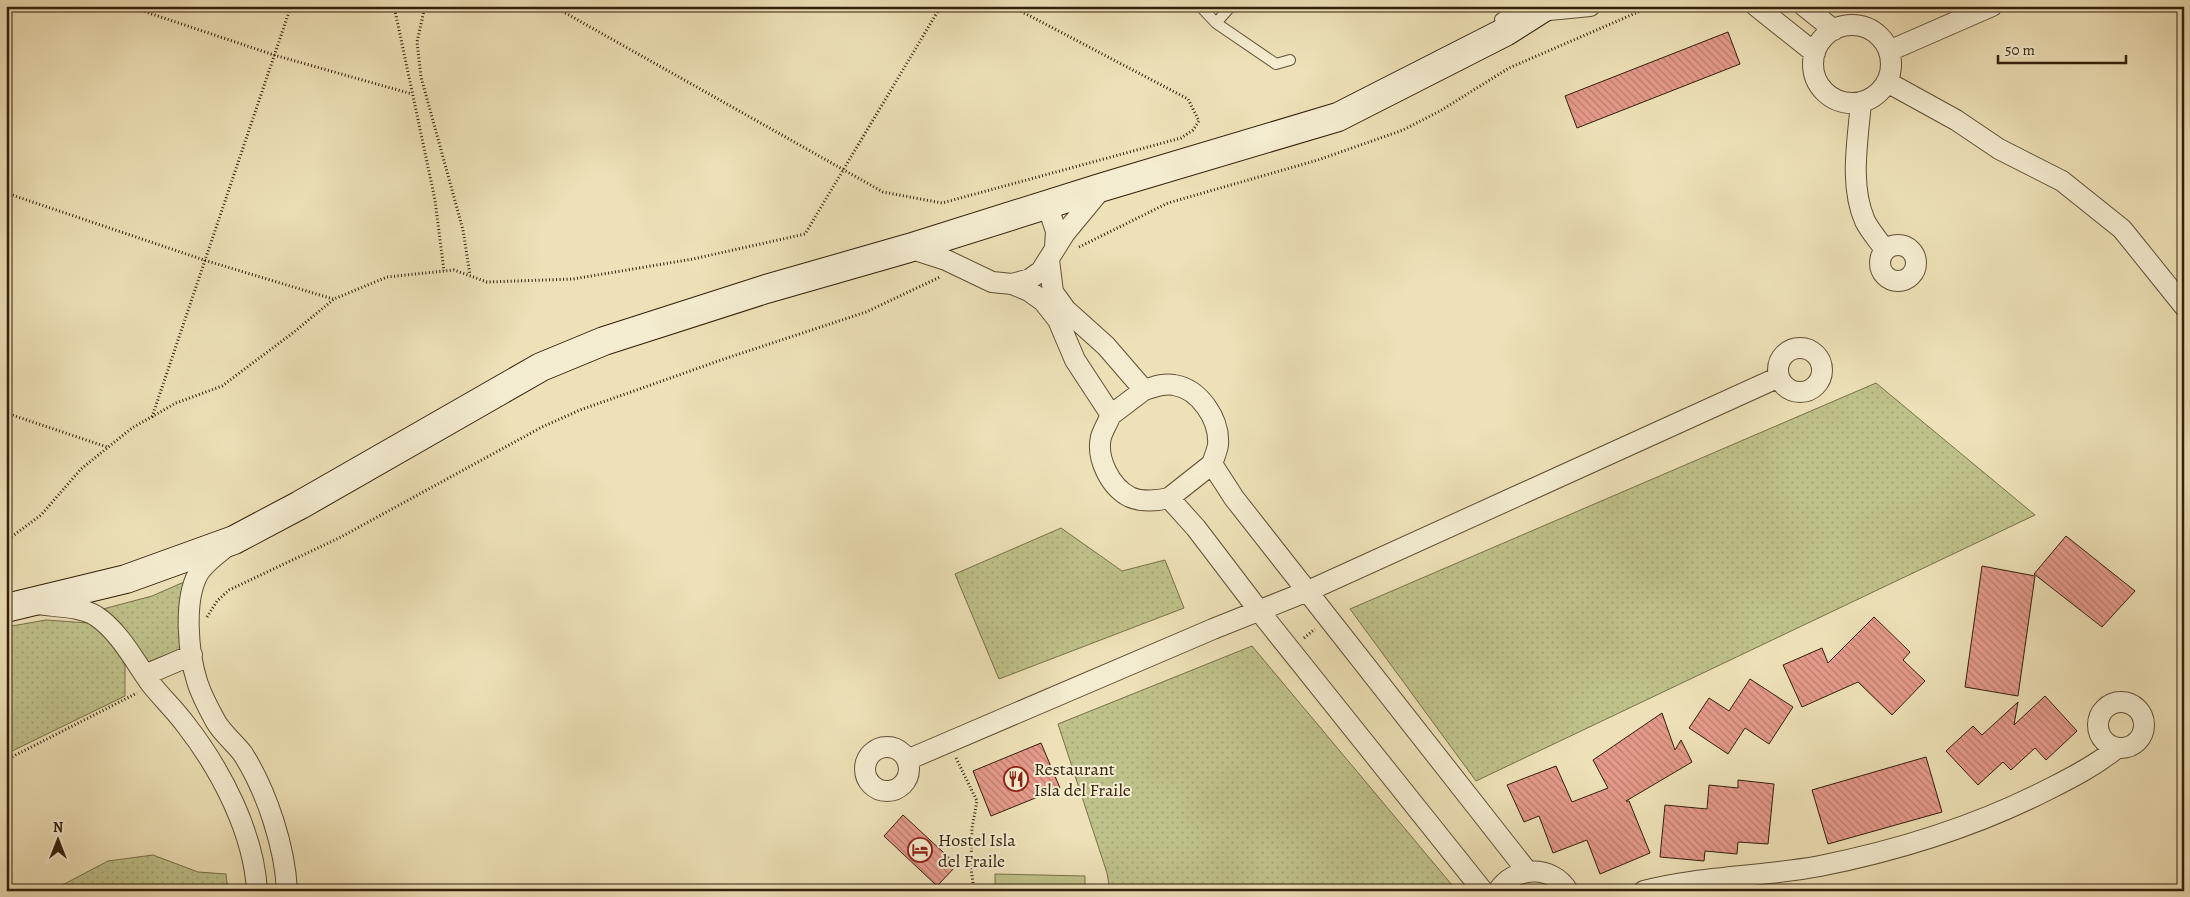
<svg xmlns="http://www.w3.org/2000/svg" width="2190" height="897" font-family="Alegreya,serif">
	<style>
		.grass { fill: url(#grass-dots); stroke: #78704a }
		.park { fill: #bfc18a; stroke: #78704a }
		.building { fill: url(#building-back-hatch); stroke: #311f0a }
		.lines { fill: none; stroke-linecap: round; stroke-linejoin: round }
		.service-casing { stroke: #605035; stroke-width: 12 }
		.minor-casing { stroke: #605035; stroke-width: 22 }
		.secondary-casing { stroke: #311f0a; stroke-width: 30 }
		.path { stroke: #311f0a; stroke-width: 3; stroke-dasharray: 1 2.5; stroke-linecap: butt }
		.service { stroke: #f4ecd0; stroke-width: 10 }
		.minor { stroke: #f4ecd0; stroke-width: 20 }
		.secondary { stroke: #f4ecd0; stroke-width: 28 }
		.labels { text-anchor: middle; stroke-width: 4; stroke-linejoin: round; paint-order: stroke }
		.poi-label { font-size: 18px; fill: #311f0a; stroke: #f4ecd0; text-anchor: start }
	</style>
	<defs>
		<pattern id="grass-dots" width="8" height="8" patternUnits="userSpaceOnUse" patternTransform="scale(1.25)"><rect width="8" height="8" fill="#bfc18a"/><path d="M2 2h.1M6 6h.1" fill="none" stroke="#a5a576" stroke-width="1.8" stroke-linecap="round"/></pattern>
		<pattern id="building-back-hatch" width="6" height="6" patternUnits="userSpaceOnUse" patternTransform="scale(1.25)"><rect width="6" height="6" fill="#e69a8b"/><path d="M-1 5l2 2M0 0l6 6M5-1l2 2" fill="none" stroke="#bb7d70"/></pattern>
	</defs>
	<rect width="100%" height="100%" fill="#eee1b7"/>
	<filter id="stains"><feTurbulence type="fractalNoise" baseFrequency=".004" numOctaves="4"/><feColorMatrix values="0 0 0 0 .2 0 0 0 0 .09 0 0 0 0 .02 0 0 0 .5 -.17"/></filter>
	<radialGradient id="worn" r=".72"><stop offset=".6" stop-color="#630" stop-opacity="0"/><stop offset="1" stop-color="#630" stop-opacity=".3"/></radialGradient>
	<path class="grass" d="M 1876,383 L 2035,515 L 1476,781 L 1350,609 Z
		M 1061,528 L 1122,571 L 1165,560 L 1184,608 L 999,679 L 955,574 Z
		M 184,582 L 184,648 L 145,663 L 103,609 L 152,596 Z
		M 46,620 L 89,623 L 104,633 L 118,647 L 125,665 L 125,696 L 6,754 L 6,627 Z
		M 1252,646 L 1457,891 L 1110,891 L 1107,873 L 1058,724 Z
		M 153,855 L 198,872 L 226,874 L 228,891 L 51,891 L 108,861 Z"/>
	<path class="park" d="M 995,874 L 1085,876 L 1085,891 L 995,891 Z"/>
	<path class="building" d="M 1728,32 L 1740,64 L 1577,128 L 1565,96 Z
		M 2066,536 L 2135,591 L 2102,627 L 2034,574 Z
		M 1982,566 L 2035,576 L 2018,696 L 1965,687 Z
		M 1874,617 L 1910,652 L 1903,660 L 1925,681 L 1892,715 L 1858,682 L 1802,707 L 1783,665 L 1822,648 L 1828,663 Z
		M 1750,679 L 1793,707 L 1769,744 L 1745,728 L 1728,754 L 1689,728 L 1709,698 L 1729,711 Z
		M 2045,696 L 2077,731 L 2046,760 L 2035,748 L 2011,770 L 2003,762 L 1978,785 L 1946,751 L 1973,726 L 1982,735 L 2018,702 L 2014,725 Z
		M 1662,713 L 1675,750 L 1681,740 L 1692,762 L 1626,801 L 1629,801 L 1650,853 L 1600,874 L 1587,840 L 1553,853 L 1539,816 L 1524,822 L 1507,785 L 1556,766 L 1572,802 L 1608,788 L 1593,760 Z
		M 1041,743 L 1060,788 L 991,816 L 973,771 Z
		M 1926,757 L 1942,812 L 1828,844 L 1812,790 Z
		M 1738,780 L 1774,784 L 1768,844 L 1738,842 L 1737,854 L 1705,851 L 1704,861 L 1660,857 L 1665,805 L 1707,809 L 1709,785 L 1738,788 Z
		M 903,815 L 957,865 L 937,886 L 884,836 Z"/>
	<g class="lines">
		<defs>
			<path id="service" d="M 1200,6 L 1216,23
				M 1231,6 L 1216,23 L 1276,64 L 1290,60
				M 1500,19 L 1510,12 L 1512,6"/>
			<path id="minor" d="M 1756,6 L 1815,53
				M 1804,6 L 1834,30
				M 1539,11 L 1590,6
				M1813 64a39 39 0 1 1 78 0a39 39 0 1 1-78 0Z
				M 1889,51 L 1992,6
				M 1887,82 L 1956,120 L 1999,149 L 2062,181 L 2122,229 L 2184,306
				M 1861,102 C 1858,140 1849,185 1865,221 C 1870,231 1879,241 1885,250
				M 1047,204 L 1056,231 L 1055,247
				M1880 263a18 18 0 1 1 36 0a18 18 0 1 1-36 0Z
				M 909,248 L 946,260 L 992,282 L 1012,284 L 1030,279 L 1041,271 L 1065,233 L 1103,187
				M 1049,260 L 1053,292 L 1066,310 L 1106,346 L 1144,390 C 1154,387 1163,383 1174,385 C 1200,389 1220,420 1218,445 C 1217,451 1214,458 1212,464 L 1234,498 L 1527,871
				M 1012,284 L 1029,291 L 1043,301 L 1058,320 L 1075,360 L 1111,415 C 1108,422 1103,430 1101,437 C 1096,458 1110,487 1130,497 C 1141,502 1158,501 1169,498 L 1196,528 L 1260,612 L 1483,891
				M1778 370a22 22 0 1 1 44 0a22 22 0 1 1-44 0Z
				M 1111,415 L 1144,390
				M 1169,498 L 1212,464
				M 226,547 C 216,555 202,565 197,576 C 184,602 188,653 197,681 C 201,695 209,709 216,722 C 223,734 235,743 243,754 C 267,792 285,847 287,891
				M 37,604 C 55,607 80,606 96,616 C 120,632 135,662 151,684 C 162,698 175,710 186,725 C 221,770 254,833 257,891
				M 145,675 L 192,655
				M2098 725a23 23 0 1 1 46 0a23 23 0 1 1-46 0Z
				M865 769a22 22 0 1 1 44 0a22 22 0 1 1-44 0Z
				M 907,760 L 1213,629 L 1308,591 L 1779,377
				M 1498,891 C 1514,866 1552,864 1568,891
				M 1644,891 C 1702,876 1761,877 1820,866 C 1900,850 1977,826 2049,789 C 2073,777 2096,765 2117,748"/>
			<path id="secondary" d="M 6,608 L 126,579 L 234,540 L 300,505 L 541,367 L 604,341 L 766,289 L 909,248 L 1103,187 L 1338,117 L 1505,32 L 1546,6"/>
		</defs>
		<use href="#service" class="service-casing"/>
		<use href="#minor" class="minor-casing"/>
		<use href="#secondary" class="secondary-casing"/>
		<path class="path" d="M 128,6 L 274,55 L 412,94
			M 394,6 L 435,200 L 444,271
			M 425,6 L 417,42 L 421,77 L 463,230 L 470,275
			M 553,6 L 883,192 L 942,203 L 1181,138 L 1193,130 L 1199,121 L 1188,99 L 1011,6
			M 6,193 L 204,260 L 333,299
			M 1079,247 L 1168,203 L 1318,160 L 1403,130 L 1440,111 L 1509,68 L 1652,6
			M 6,413 L 107,447
			M 152,417 L 291,6
			M 6,541 L 41,515 L 81,469 L 132,428 L 176,403 L 222,386 L 294,332 L 334,299 L 387,277 L 454,270 L 487,282 L 573,279 L 693,259 L 805,234 L 941,6
			M 207,617 L 217,601 L 229,590 L 339,538 L 542,427 L 580,410 L 724,359 L 866,312 L 940,277
			M 1304,638 L 1315,629
			M 956,758 L 977,801 L 972,828 L 971,868 L 974,891
			M 6,760 L 137,693"/>
		<use href="#service" class="service"/>
		<use href="#minor" class="minor"/>
		<use href="#secondary" class="secondary"/>
	</g>
	<defs>
		<symbol id="restaurant-ring" viewBox="-11 -11 22 22"><circle r="9.5" fill="#f4ecd0" stroke="#8f2418" stroke-width="1.5"/><path d="M-5-6h1v4h1v-4h1v4h1v-4h1v5L-1.5 .5V6h-2V.5L-5-1ZM5-6V6H3V1.5H1.5Q1.5-4 5-6Z" fill="#8f2418"/></symbol>
		<symbol id="hotel-ring" viewBox="-11 -11 22 22"><circle r="9.5" fill="#f4ecd0" stroke="#8f2418" stroke-width="1.5"/><path d="M-6-4.5h1.5V1H6V5H4.5V3h-9V5H-6ZM-4 0a1.8 1.8 0 1 1 3.6 0ZM.5 0V-2.5h3Q6-2.5 6 0Z" fill="#8f2418"/></symbol>
	</defs>
	<g fill-rule="evenodd">
		<use href="#restaurant-ring" x="1002" y="765" width="28" height="28"/>
		<use href="#hotel-ring" x="906" y="836" width="28" height="28"/>
	</g>
	<g class="labels">
		<g class="poi-label">
			<text x="1034" y="775">Restaurant<tspan x="1034" dy="21">Isla del Fraile</tspan></text>
			<text x="938" y="846">Hostel Isla<tspan x="938" dy="21">del Fraile</tspan></text>
		</g>
	</g>
	<rect width="2190" height="897" fill="none" stroke="#eee1b7" stroke-width="25"/>
	<rect x="8" y="8" width="2175" height="882" fill="none" stroke="#311f0a" stroke-width="2.5"/>
	<rect x="12" y="12" width="2165" height="872" fill="none" stroke="#311f0a"/>
	<g transform="translate(58 840)" stroke="#f4ecd0" stroke-width="4" paint-order="stroke">
	<path d="M0-4L9 19L0 12L-9 19Z" fill="#311f0a"/>
	<text y="-8" font-size="14" font-weight="bold" text-anchor="middle" fill="#311f0a">N</text>
	</g>
	<path d="M1998 55v8h128v-8" fill="none" stroke="#311f0a" stroke-width="2.5"/>
	<text x="2005" y="55" font-size="15" fill="#311f0a" stroke="#f4ecd0" stroke-width="4" paint-order="stroke">50 m</text>
	<rect width="100%" height="100%" filter="url(#stains)"/>
	<rect width="100%" height="100%" fill="url(#worn)"/>
</svg>
